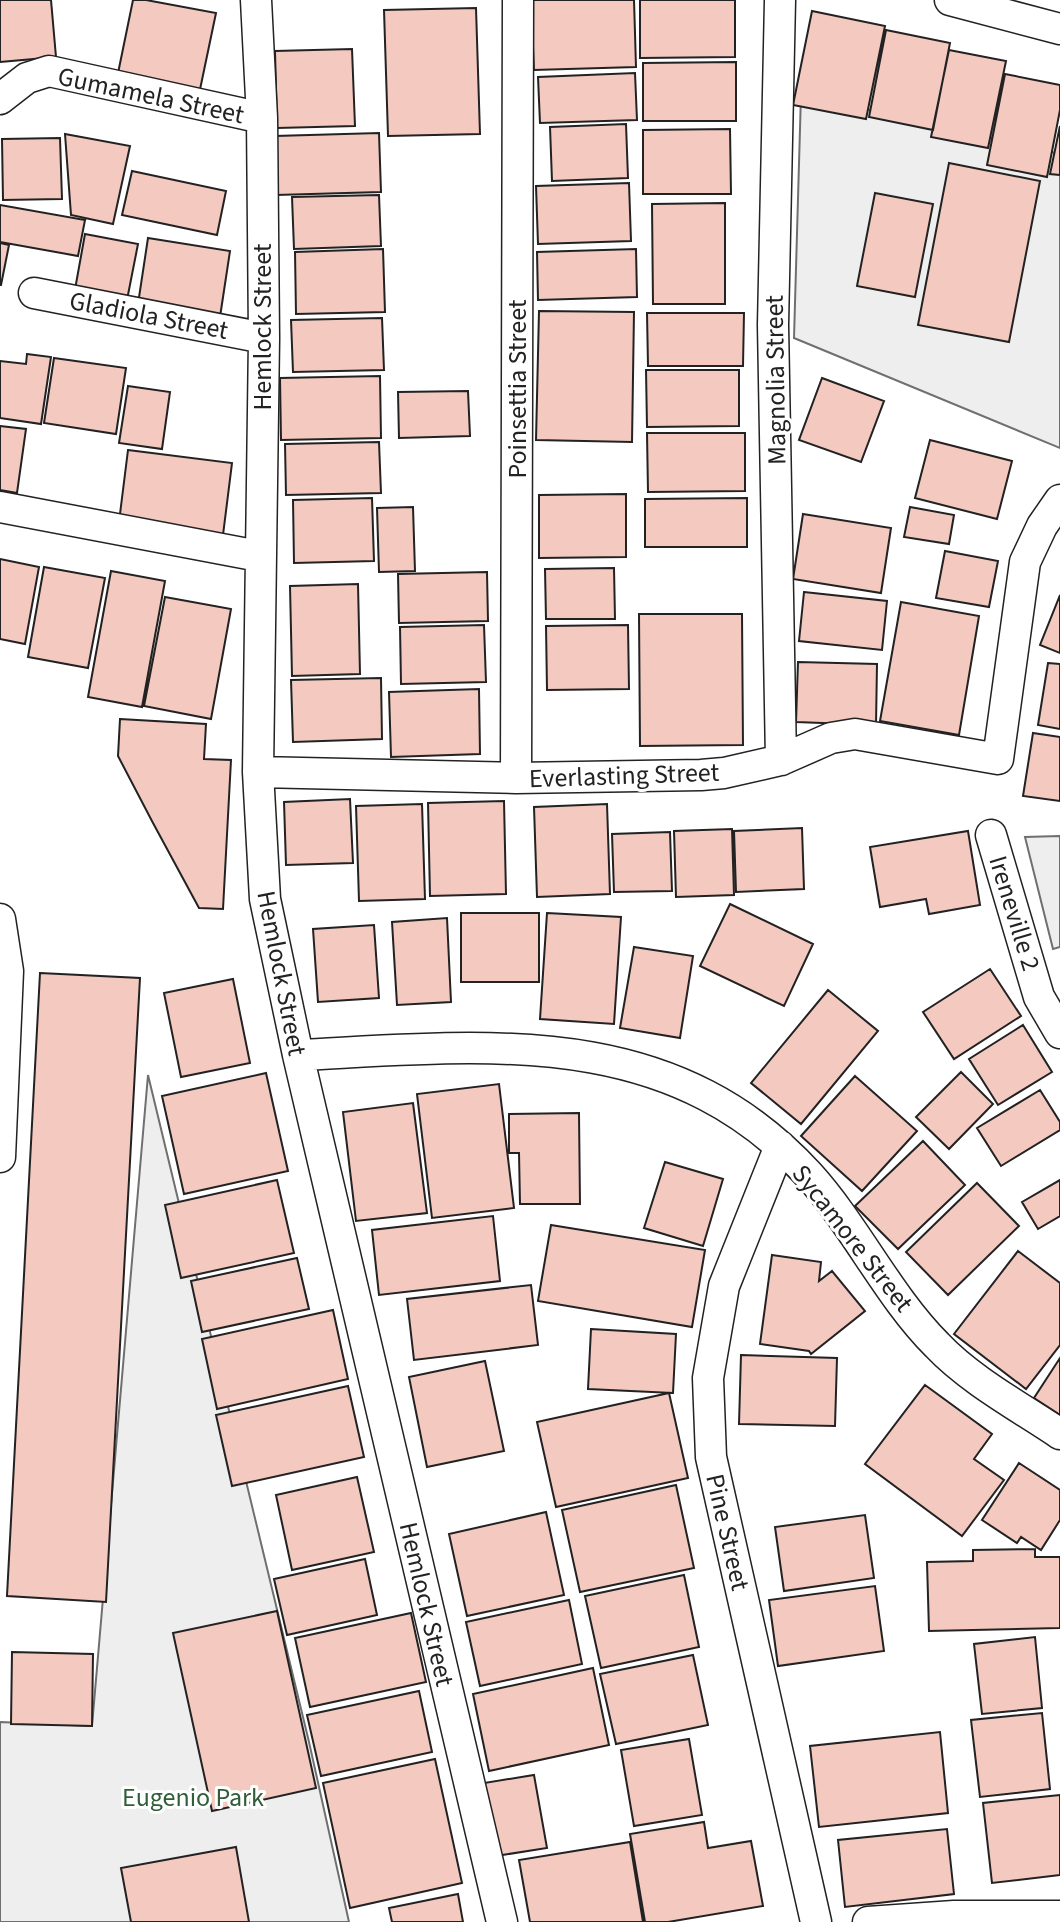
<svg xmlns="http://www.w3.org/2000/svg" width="1060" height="1922" font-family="'Source Sans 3',sans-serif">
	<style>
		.green { fill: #eee; stroke: #6f6f6f; stroke-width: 2 }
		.building { fill: #f3c9c0; stroke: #222; stroke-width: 2 }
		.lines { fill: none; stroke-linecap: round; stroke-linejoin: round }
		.street-casing { stroke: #222; stroke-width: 33 }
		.street { stroke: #fff; stroke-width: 30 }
		.labels { text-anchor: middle; stroke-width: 6; stroke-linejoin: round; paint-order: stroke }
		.street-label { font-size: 26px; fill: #222; stroke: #fff }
		.park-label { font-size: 26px; fill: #2f5e38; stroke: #fff }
	</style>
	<rect width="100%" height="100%" fill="#fff"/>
	<path class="green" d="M 801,94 L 1060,154 L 1060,448 L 794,338 Z
		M 1060,836 L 1060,947 L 1053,949 L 1025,837 Z
		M 148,1075 L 309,1742 L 349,1922 L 0,1922 L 0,1722 L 92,1726 Z"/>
	<path class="building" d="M 0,0 L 51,0 L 56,57 L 0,62 Z
		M 133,0 L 146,0 L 216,13 L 198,99 L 116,83 Z
		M 531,0 L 634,0 L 636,67 L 534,70 Z
		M 640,0 L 735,0 L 735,57 L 640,58 Z
		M 476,8 L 480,134 L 388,136 L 384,10 Z
		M 812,11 L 885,26 L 866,119 L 793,105 Z
		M 886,30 L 950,43 L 933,130 L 869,117 Z
		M 352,49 L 355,126 L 277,128 L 275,51 Z
		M 949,50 L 1006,61 L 988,148 L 931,137 Z
		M 736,62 L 736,121 L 643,121 L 643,63 Z
		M 635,73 L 637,120 L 540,123 L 538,77 Z
		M 1005,74 L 1060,85 L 1060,110 L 1047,177 L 987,165 Z
		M 626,124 L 628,178 L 552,181 L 550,127 Z
		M 1060,126 L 1060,175 L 1050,174 Z
		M 730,129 L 731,194 L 643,194 L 643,130 Z
		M 379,133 L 381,192 L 276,195 L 275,136 Z
		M 65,134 L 130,146 L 113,224 L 71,215 Z
		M 60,138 L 62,199 L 3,200 L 2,139 Z
		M 949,163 L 1040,181 L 1009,342 L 918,325 Z
		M 132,171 L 226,191 L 217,235 L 122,215 Z
		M 629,183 L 631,241 L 538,244 L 536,186 Z
		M 875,193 L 933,204 L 915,297 L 857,286 Z
		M 379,195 L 381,246 L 294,249 L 292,197 Z
		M 725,203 L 725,304 L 653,304 L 652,204 Z
		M 0,205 L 85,220 L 78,256 L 0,242 Z
		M 85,234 L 138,244 L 126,305 L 74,295 Z
		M 148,238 L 230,251 L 220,317 L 138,304 Z
		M 0,243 L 9,245 L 1,285 L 0,285 Z
		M 383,249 L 385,312 L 296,314 L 295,252 Z
		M 636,249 L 637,297 L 538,300 L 537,252 Z
		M 539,311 L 634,312 L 632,442 L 536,440 Z
		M 647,313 L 744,313 L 743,366 L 648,366 Z
		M 382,318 L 384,370 L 293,372 L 291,320 Z
		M 27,354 L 51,357 L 41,424 L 0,418 L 0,361 L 26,364 Z
		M 54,358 L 126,368 L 116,434 L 44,423 Z
		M 646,370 L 739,370 L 739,426 L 647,427 Z
		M 380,376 L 381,438 L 281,440 L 280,378 Z
		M 822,378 L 884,401 L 861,462 L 799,440 Z
		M 128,386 L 170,392 L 162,449 L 119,443 Z
		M 468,391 L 470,436 L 399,438 L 398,392 Z
		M 0,426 L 26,429 L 17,493 L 0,490 Z
		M 647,433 L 745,433 L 745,491 L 648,492 Z
		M 930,440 L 1012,461 L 997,519 L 915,498 Z
		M 379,442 L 381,493 L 286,495 L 285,444 Z
		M 128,450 L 232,463 L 223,535 L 119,522 Z
		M 626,494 L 626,557 L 539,558 L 539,495 Z
		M 372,498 L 374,561 L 294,563 L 293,500 Z
		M 747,498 L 747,547 L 645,547 L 645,499 Z
		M 413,507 L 415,571 L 379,572 L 377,508 Z
		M 910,507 L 954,515 L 949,544 L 904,537 Z
		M 803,514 L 891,528 L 881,593 L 793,579 Z
		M 945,551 L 998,561 L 989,607 L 936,598 Z
		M 0,559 L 39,567 L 25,644 L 0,639 Z
		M 44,567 L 105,578 L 88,668 L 28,657 Z
		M 614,568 L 615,619 L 546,619 L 545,569 Z
		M 111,571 L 165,581 L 142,707 L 88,697 Z
		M 487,572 L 488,621 L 399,623 L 398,574 Z
		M 358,584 L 360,674 L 292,676 L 290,586 Z
		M 804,592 L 887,601 L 882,650 L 799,641 Z
		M 1060,595 L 1060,653 L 1040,645 Z
		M 165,597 L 231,609 L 211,719 L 144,706 Z
		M 901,602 L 979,616 L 959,735 L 880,721 Z
		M 639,614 L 742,614 L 743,745 L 640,746 Z
		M 484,625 L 486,682 L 401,684 L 400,627 Z
		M 628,625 L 629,689 L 547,690 L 546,626 Z
		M 798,662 L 877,664 L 876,725 L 796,722 Z
		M 1048,663 L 1060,664 L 1060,729 L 1038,725 Z
		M 381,678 L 382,739 L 293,742 L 291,680 Z
		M 479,689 L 480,754 L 391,757 L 389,692 Z
		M 120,719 L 206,724 L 204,759 L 231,760 L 223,909 L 199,908 L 153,823 L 118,756 Z
		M 1033,733 L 1060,737 L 1060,801 L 1023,796 Z
		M 350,799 L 353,863 L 286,865 L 284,802 Z
		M 504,801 L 506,894 L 430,896 L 428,803 Z
		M 422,804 L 425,899 L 359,901 L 356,806 Z
		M 607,804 L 610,894 L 537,897 L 534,807 Z
		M 802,828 L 804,889 L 736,892 L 734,831 Z
		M 732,829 L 734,895 L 676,897 L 674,831 Z
		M 968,831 L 980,905 L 929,914 L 926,899 L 880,907 L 870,847 Z
		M 670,832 L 672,891 L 614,892 L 612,834 Z
		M 730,904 L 813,944 L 784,1006 L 700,966 Z
		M 461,913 L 539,913 L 539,982 L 461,982 Z
		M 547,913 L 621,917 L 614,1024 L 540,1019 Z
		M 447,918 L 451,1002 L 397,1005 L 392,922 Z
		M 374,925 L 379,998 L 318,1002 L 313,929 Z
		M 634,947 L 693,956 L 680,1038 L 620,1028 Z
		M 990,969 L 1021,1016 L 954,1059 L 923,1012 Z
		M 40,973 L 140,978 L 106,1602 L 7,1596 Z
		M 233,979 L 250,1063 L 181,1077 L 164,993 Z
		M 828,990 L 878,1031 L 801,1124 L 751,1083 Z
		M 1023,1025 L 1052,1072 L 998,1105 L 969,1059 Z
		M 961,1072 L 993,1104 L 949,1149 L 916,1117 Z
		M 266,1073 L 288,1171 L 184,1194 L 162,1096 Z
		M 855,1076 L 917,1131 L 862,1191 L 801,1136 Z
		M 499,1084 L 514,1208 L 432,1218 L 417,1094 Z
		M 1040,1090 L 1060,1122 L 1060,1130 L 1001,1166 L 977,1128 Z
		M 413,1103 L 427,1213 L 356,1221 L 343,1112 Z
		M 579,1113 L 580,1204 L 520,1204 L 519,1153 L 509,1153 L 509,1114 Z
		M 923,1141 L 965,1185 L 898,1249 L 855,1206 Z
		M 665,1162 L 723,1179 L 703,1246 L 644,1228 Z
		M 277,1180 L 294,1253 L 181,1278 L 165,1205 Z
		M 1060,1180 L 1060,1216 L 1038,1229 L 1022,1202 Z
		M 977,1183 L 1019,1226 L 948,1295 L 906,1252 Z
		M 493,1216 L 500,1281 L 379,1295 L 372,1230 Z
		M 551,1225 L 705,1250 L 692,1327 L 538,1301 Z
		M 1018,1251 L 1060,1283 L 1060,1345 L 1026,1389 L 954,1334 Z
		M 772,1255 L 821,1262 L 819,1281 L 832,1271 L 865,1311 L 811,1354 L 809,1351 L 760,1344 Z
		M 297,1258 L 309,1309 L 202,1332 L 191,1281 Z
		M 531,1285 L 538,1345 L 414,1360 L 407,1299 Z
		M 333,1310 L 348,1379 L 217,1409 L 202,1339 Z
		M 591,1329 L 676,1334 L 673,1393 L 588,1389 Z
		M 741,1355 L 837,1358 L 835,1426 L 739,1424 Z
		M 1060,1358 L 1060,1415 L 1034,1398 Z
		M 485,1361 L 504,1451 L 427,1467 L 409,1377 Z
		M 925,1385 L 992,1434 L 974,1459 L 1004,1480 L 962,1536 L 865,1464 Z
		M 348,1386 L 364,1457 L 232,1486 L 216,1415 Z
		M 669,1393 L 688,1478 L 556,1507 L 537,1422 Z
		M 1019,1463 L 1060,1490 L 1060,1520 L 1041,1550 L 1021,1537 L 1017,1543 L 982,1520 Z
		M 357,1477 L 374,1552 L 292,1570 L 276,1495 Z
		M 676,1485 L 694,1568 L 580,1592 L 562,1510 Z
		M 546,1512 L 564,1595 L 467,1616 L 449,1534 Z
		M 865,1515 L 874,1578 L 784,1591 L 775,1527 Z
		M 1035,1549 L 1035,1557 L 1060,1557 L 1060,1628 L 929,1631 L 927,1562 L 973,1561 L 973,1550 Z
		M 365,1559 L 377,1615 L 287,1635 L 274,1579 Z
		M 684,1575 L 699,1647 L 601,1668 L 585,1596 Z
		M 875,1586 L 884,1651 L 778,1666 L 769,1600 Z
		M 569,1600 L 582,1664 L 480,1686 L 466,1622 Z
		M 277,1611 L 316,1788 L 212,1811 L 173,1633 Z
		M 411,1613 L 426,1682 L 310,1707 L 295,1638 Z
		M 1035,1637 L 1042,1708 L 982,1714 L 974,1644 Z
		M 12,1652 L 93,1654 L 92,1726 L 11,1724 Z
		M 693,1655 L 708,1725 L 616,1744 L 600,1674 Z
		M 593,1668 L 609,1745 L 489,1771 L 473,1694 Z
		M 419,1691 L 432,1752 L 321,1776 L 307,1715 Z
		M 1042,1713 L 1050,1789 L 980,1797 L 971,1720 Z
		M 940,1732 L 948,1813 L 819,1827 L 810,1746 Z
		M 689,1739 L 702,1815 L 634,1826 L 621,1750 Z
		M 435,1759 L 462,1883 L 350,1908 L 323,1783 Z
		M 534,1775 L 547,1848 L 496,1856 L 484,1783 Z
		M 1060,1795 L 1060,1875 L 992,1883 L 983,1803 Z
		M 704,1822 L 708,1848 L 751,1841 L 763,1906 L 668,1922 L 645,1922 L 630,1834 Z
		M 947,1829 L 954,1894 L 845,1907 L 838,1840 Z
		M 630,1842 L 643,1922 L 530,1922 L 519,1860 Z
		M 236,1847 L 249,1922 L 131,1922 L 121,1868 Z
		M 458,1894 L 463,1922 L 392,1922 L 389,1908 Z"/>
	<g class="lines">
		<defs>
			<path id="street" d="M 256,0 L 262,118 L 264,338 L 258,772 L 265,899 L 298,1055 L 502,1922
				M 780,0 L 773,325 L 781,760
				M 950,0 L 1060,29
				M 0,99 L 27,78 L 49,71 L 262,118
				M 34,293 L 264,338
				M 0,507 L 259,556
				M 258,772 L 516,778 L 701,775 L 724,773 L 781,760 L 831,738 L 855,734 L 998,759 L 1025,562 L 1042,526 L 1060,500
				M 516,778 L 518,0
				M 991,835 L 1039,997 L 1060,1033
				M 0,919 L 8,971 L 0,1157
				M 298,1055 C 485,1046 669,1022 809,1175 C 856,1227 888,1296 937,1345 C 970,1380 1020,1407 1060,1434
				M 780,1146 L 724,1286 L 708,1378 L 711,1457 L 816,1922
				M 868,1922 L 954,1916 L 1060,1916"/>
		</defs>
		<use href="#street" class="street-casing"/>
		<use href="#street" class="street"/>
	</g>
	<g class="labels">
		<g class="street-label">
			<text transform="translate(151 95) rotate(12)" y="9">Gumamela Street</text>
			<text transform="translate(149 315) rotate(11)" y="9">Gladiola Street</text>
			<text transform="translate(262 327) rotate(-90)" y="9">Hemlock Street</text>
			<text transform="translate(775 380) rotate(-91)" y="9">Magnolia Street</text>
			<text transform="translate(517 389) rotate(-90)" y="9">Poinsettia Street</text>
			<text transform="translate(624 775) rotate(-2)" y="9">Everlasting Street</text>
			<text transform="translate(1015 913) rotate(73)" y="9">Ireneville 2</text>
			<text transform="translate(282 973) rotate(79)" y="9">Hemlock Street</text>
			<text transform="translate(853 1238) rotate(52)" y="9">Sycamore Street</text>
			<text transform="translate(728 1532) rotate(77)" y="9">Pine Street</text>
			<text transform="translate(427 1604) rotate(77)" y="9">Hemlock Street</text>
		</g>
		<g class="park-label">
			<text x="193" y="1806">Eugenio Park</text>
		</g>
	</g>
</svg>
